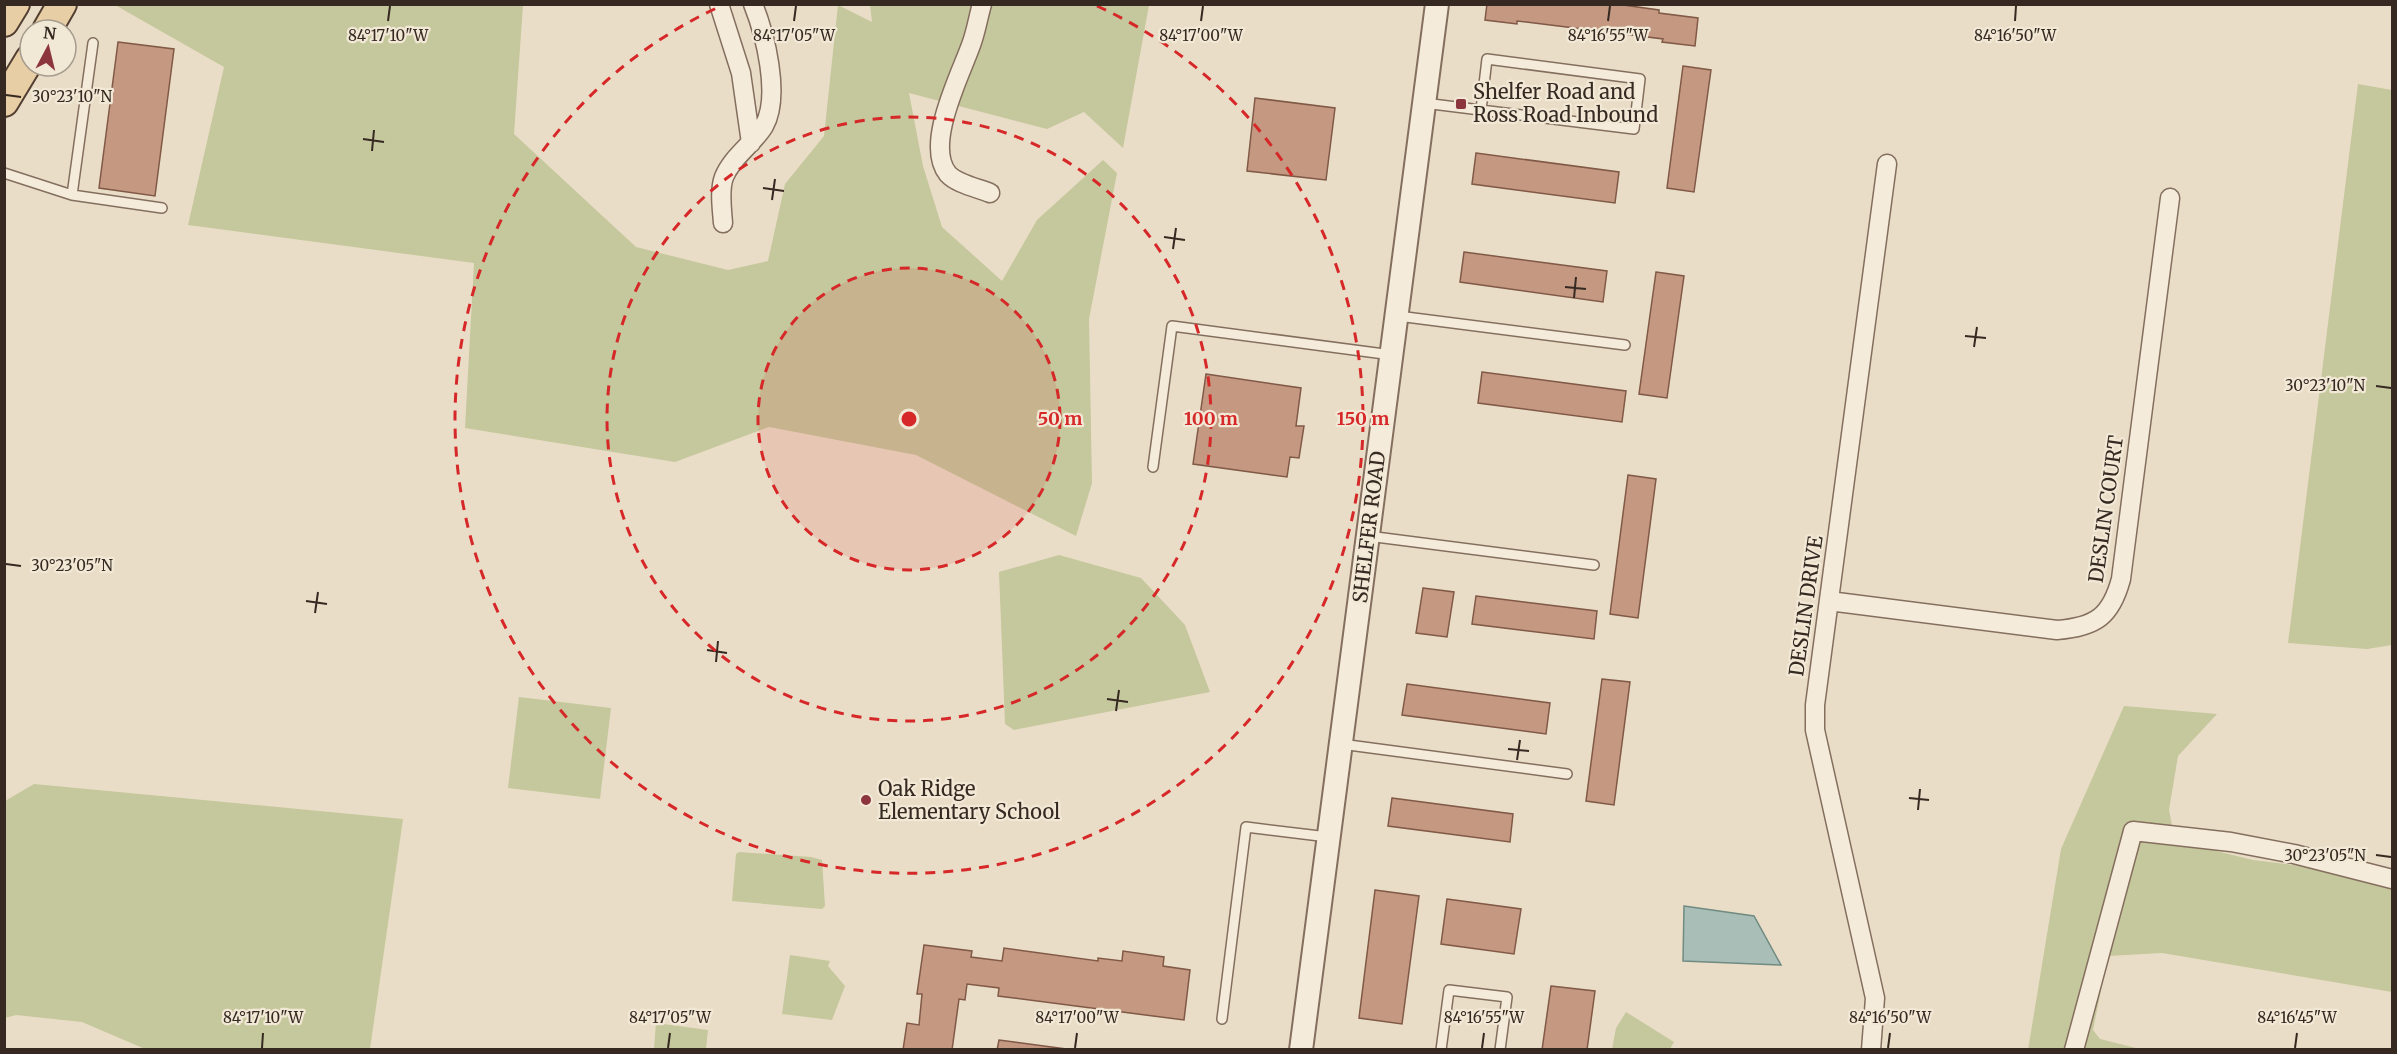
<svg xmlns="http://www.w3.org/2000/svg" width="2397" height="1054" font-family="Merriweather,serif">
	<style>
		.green { fill: #c5c79c }
		.water { fill: #a8beb6; stroke: #708b82; stroke-width: 1.5 }
		.building { fill: #c49881; stroke: #805947; stroke-width: 1.5 }
		.lines { fill: none; stroke-linecap: round; stroke-linejoin: round }
		.service-casing { stroke: #846f5f; stroke-width: 12 }
		.minor-casing { stroke: #846f5f; stroke-width: 21 }
		.tertiary-casing { stroke: #846f5f; stroke-width: 26 }
		.primary-casing { stroke: #523f32; stroke-width: 32 }
		.service { stroke: #f5ebda; stroke-width: 9 }
		.minor { stroke: #f5ebda; stroke-width: 18 }
		.tertiary { stroke: #f5ebda; stroke-width: 22 }
		.primary { stroke: #e8cea4; stroke-width: 28 }
		.ticks { fill: none; stroke: #352921; stroke-width: 2 }
		.ring { fill: none; stroke: #d62828; stroke-width: 3; stroke-dasharray: 10 8 }
		.poi-dot { fill: #8c353c; stroke: #f2e8d6; stroke-width: 2 }
		.labels { text-anchor: middle; stroke-width: 4.5; stroke-linejoin: round; paint-order: stroke }
		.poi-label { font-size: 20px; fill: #352921; stroke: #f2e8d6; text-anchor: start }
		.street-label { font-size: 20px; fill: #352921; stroke: #f2e8d6 }
		.ticks-label { font-size: 15px; text-anchor: middle; fill: #352921; stroke: #f2e8d6; stroke-width: 4.5; stroke-linejoin: round; paint-order: stroke }
		.centre { fill: #d62828; stroke: #f2e8d6; stroke-width: 3 }
		.ring-label { font-size: 18px; text-anchor: middle; font-weight: bold; fill: #d62828; stroke: #f2e8d6; stroke-width: 4.5; stroke-linejoin: round; paint-order: stroke }
	</style>
	<rect width="100%" height="100%" fill="#eaddc7"/>
	<path class="green" d="M 115,5 L 523,5 L 514,134 L 636,247 L 728,270 L 768,261 L 785,184 L 824,136 L 838,5 L 872,22 L 870,5 L 1149,5 L 1123,148 L 1084,112 L 1047,129 L 909,93 L 923,166 L 942,227 L 1002,281 L 1037,220 L 1103,160 L 1117,173 L 1089,319 L 1092,483 L 1076,536 L 916,455 L 769,427 L 675,462 L 465,428 L 474,263 L 188,225 L 224,67 Z
		M 2358,84 L 2392,90 L 2392,645 L 2367,649 L 2288,643 Z
		M 1059,555 L 1141,578 L 1185,625 L 1210,692 L 1014,730 L 1005,724 L 999,572 Z
		M 519,697 L 611,708 L 600,799 L 508,788 Z
		M 2124,706 L 2217,714 L 2178,756 L 2169,810 L 2175,841 L 2253,860 L 2392,877 L 2392,992 L 2162,953 L 2108,956 L 2093,1030 L 2100,1039 L 2140,1049 L 2028,1050 L 2061,849 Z
		M 34,784 L 403,819 L 370,1049 L 145,1049 L 82,1022 L 16,1015 L 5,1018 L 5,801 Z
		M 739,852 L 811,857 L 822,860 L 825,906 L 822,909 L 732,901 L 736,854 Z
		M 790,955 L 830,961 L 828,966 L 845,986 L 832,1020 L 782,1014 Z
		M 1626,1012 L 1674,1042 L 1670,1049 L 1612,1049 L 1616,1028 Z
		M 656,1023 L 708,1030 L 706,1049 L 654,1049 Z"/>
	<path class="water" d="M 1684,906 L 1754,916 L 1781,965 L 1683,961 Z"/>
	<path class="building" d="M 1487,4 L 1616,4 L 1659,10 L 1659,13 L 1698,18 L 1695,46 L 1662,42 L 1663,39 L 1517,21 L 1517,24 L 1485,20 Z
		M 118,42 L 174,49 L 155,196 L 99,188 Z
		M 1683,66 L 1711,70 L 1694,192 L 1667,188 Z
		M 1255,98 L 1335,108 L 1326,180 L 1247,171 Z
		M 1476,153 L 1619,172 L 1615,203 L 1472,184 Z
		M 1464,252 L 1607,271 L 1603,302 L 1460,282 Z
		M 1656,272 L 1684,276 L 1667,398 L 1639,394 Z
		M 1482,372 L 1626,391 L 1622,422 L 1478,403 Z
		M 1206,374 L 1301,388 L 1296,426 L 1304,426 L 1299,458 L 1290,457 L 1287,477 L 1193,464 Z
		M 1628,475 L 1656,479 L 1638,618 L 1610,614 Z
		M 1423,588 L 1454,592 L 1447,637 L 1416,633 Z
		M 1476,596 L 1597,611 L 1594,639 L 1472,624 Z
		M 1602,679 L 1630,682 L 1614,805 L 1586,801 Z
		M 1407,684 L 1550,703 L 1546,734 L 1402,715 Z
		M 1392,798 L 1513,814 L 1510,842 L 1388,826 Z
		M 1375,890 L 1419,896 L 1402,1024 L 1359,1018 Z
		M 1447,899 L 1521,909 L 1514,954 L 1441,944 Z
		M 924,945 L 972,951 L 971,957 L 1002,961 L 1004,948 L 1098,961 L 1098,958 L 1122,961 L 1123,951 L 1164,957 L 1163,966 L 1190,970 L 1184,1020 L 998,996 L 999,988 L 967,984 L 965,1000 L 959,999 L 952,1050 L 903,1050 L 907,1023 L 919,1025 L 922,994 L 917,994 Z
		M 1551,986 L 1595,991 L 1587,1050 L 1542,1050 Z
		M 999,1040 L 1074,1050 L 997,1050 Z"/>
	<g class="lines">
		<defs>
			<path id="service" d="M 1424,103 L 1634,129 L 1640,79 L 1487,59 L 1481,110
				M 4,173 L 72,195 L 162,208
				M 72,195 L 93,43
				M 1398,316 L 1625,345
				M 1153,467 L 1172,326 L 1392,355
				M 1368,536 L 1594,565
				M 1341,744 L 1567,774
				M 1222,1019 L 1246,827 L 1328,837
				M 1441,1050 L 1449,990 L 1507,997 L 1500,1050"/>
			<path id="minor" d="M 719,4 L 741,73 L 751,143
				M 982,4 C 978,18 976,32 971,45 C 960,76 924,145 948,174 C 957,184 978,188 990,193
				M 723,223 C 722,209 719,190 724,177 C 732,157 753,144 764,126 C 781,96 765,34 753,4
				M 1829,601 L 2057,630 C 2096,627 2111,616 2121,579 L 2170,198
				M 1871,1050 L 1875,998 L 1815,730 L 1815,705 L 1887,164
				M 2074,1050 L 2133,831 L 2231,842 L 2294,854 L 2392,879"/>
			<path id="tertiary" d="M 1301,1050 L 1437,4"/>
			<path id="primary" d="M 4,22 L 15,4
				M 47,30 L 62,4
				M 4,102 L 30,59"/>
		</defs>
		<use href="#service" class="service-casing"/>
		<use href="#minor" class="minor-casing"/>
		<use href="#tertiary" class="tertiary-casing"/>
		<use href="#primary" class="primary-casing"/>
		<use href="#service" class="service"/>
		<use href="#minor" class="minor"/>
		<use href="#tertiary" class="tertiary"/>
		<use href="#primary" class="primary"/>
	</g>
	<path class="ticks" d="M 388,21 L 390,6M 794,21 L 796,6M 1201,21 L 1203,6M 1608,21 L 1610,6M 2015,21 L 2016,6M 6,95 L 21,97M 363,139 L 384,142M 372,151 L 374,130M 763,188 L 784,191M 772,200 L 775,179M 1164,237 L 1185,240M 1173,249 L 1176,228M 1565,287 L 1586,289M 1574,298 L 1576,277M 1965,336 L 1986,338M 1974,347 L 1977,327M 2376,386 L 2391,388M 6,564 L 21,566M 306,601 L 327,604M 315,613 L 318,592M 707,650 L 727,653M 716,662 L 718,641M 1107,699 L 1128,702M 1116,711 L 1119,690M 1508,749 L 1529,751M 1517,760 L 1520,740M 1909,798 L 1929,800M 1918,810 L 1920,789M 2376,855 L 2391,857M 262,1048 L 263,1033M 668,1048 L 670,1033M 1075,1048 L 1077,1033M 1482,1048 L 1484,1033M 1888,1048 L 1890,1033M 2295,1048 L 2297,1033"/>
	<circle cx="909" cy="419" r="151" fill="#d62828" fill-opacity=".12"/>
	<g class="ring">
		<circle cx="909" cy="419" r="151"/>
		<circle cx="909" cy="419" r="302"/>
		<path d="M1097 6A454 454 0 1 1 721 6"/>
	</g>
	<g class="poi-dot">
		<rect x="1455" y="98" width="12" height="12" rx="3"/>
		<circle cx="866" cy="800" r="6"/>
	</g>
	<g class="labels">
		<g class="poi-label">
			<text x="1473" y="99">Shelfer Road and<tspan x="1473" dy="23">Ross Road Inbound</tspan></text>
			<text x="878" y="796">Oak Ridge<tspan x="878" dy="23">Elementary School</tspan></text>
		</g>
		<g class="street-label">
			<text transform="translate(2106 509) rotate(-82)" y="7">DESLIN COURT</text>
			<text transform="translate(1369 527) rotate(-83)" y="7">SHELFER ROAD</text>
			<text transform="translate(1806 606) rotate(-82)" y="7">DESLIN DRIVE</text>
		</g>
	</g>
	<g class="ticks-label">
		<text x="388" y="41">84°17'10"W</text>
		<text x="794" y="41">84°17'05"W</text>
		<text x="1201" y="41">84°17'00"W</text>
		<text x="1608" y="41">84°16'55"W</text>
		<text x="2015" y="41">84°16'50"W</text>
		<text x="72" y="102">30°23'10"N</text>
		<text x="2325" y="391">30°23'10"N</text>
		<text x="72" y="571">30°23'05"N</text>
		<text x="2325" y="861">30°23'05"N</text>
		<text x="263" y="1023">84°17'10"W</text>
		<text x="670" y="1023">84°17'05"W</text>
		<text x="1077" y="1023">84°17'00"W</text>
		<text x="1484" y="1023">84°16'55"W</text>
		<text x="1890" y="1023">84°16'50"W</text>
		<text x="2297" y="1023">84°16'45"W</text>
	</g>
	<circle cx="909" cy="419" r="9" class="centre"/>
	<g class="ring-label">
		<text x="1060" y="425">50 m</text>
		<text x="1211" y="425">100 m</text>
		<text x="1363" y="425">150 m</text>
	</g>
	<rect width="2397" height="1054" fill="none" stroke="#352921" stroke-width="12"/>
	<g transform="translate(48 48) rotate(7)"><circle r="28" fill="#f2e8d6" stroke="#a69c8e" stroke-width="1.5"/>
	<path d="M0-4.5L10 22L0 15L-10 22Z" fill="#8c353c"/>
	<text y="-9" font-size="16" font-weight="bold" text-anchor="middle" fill="#352921">N</text>
	</g>
</svg>
